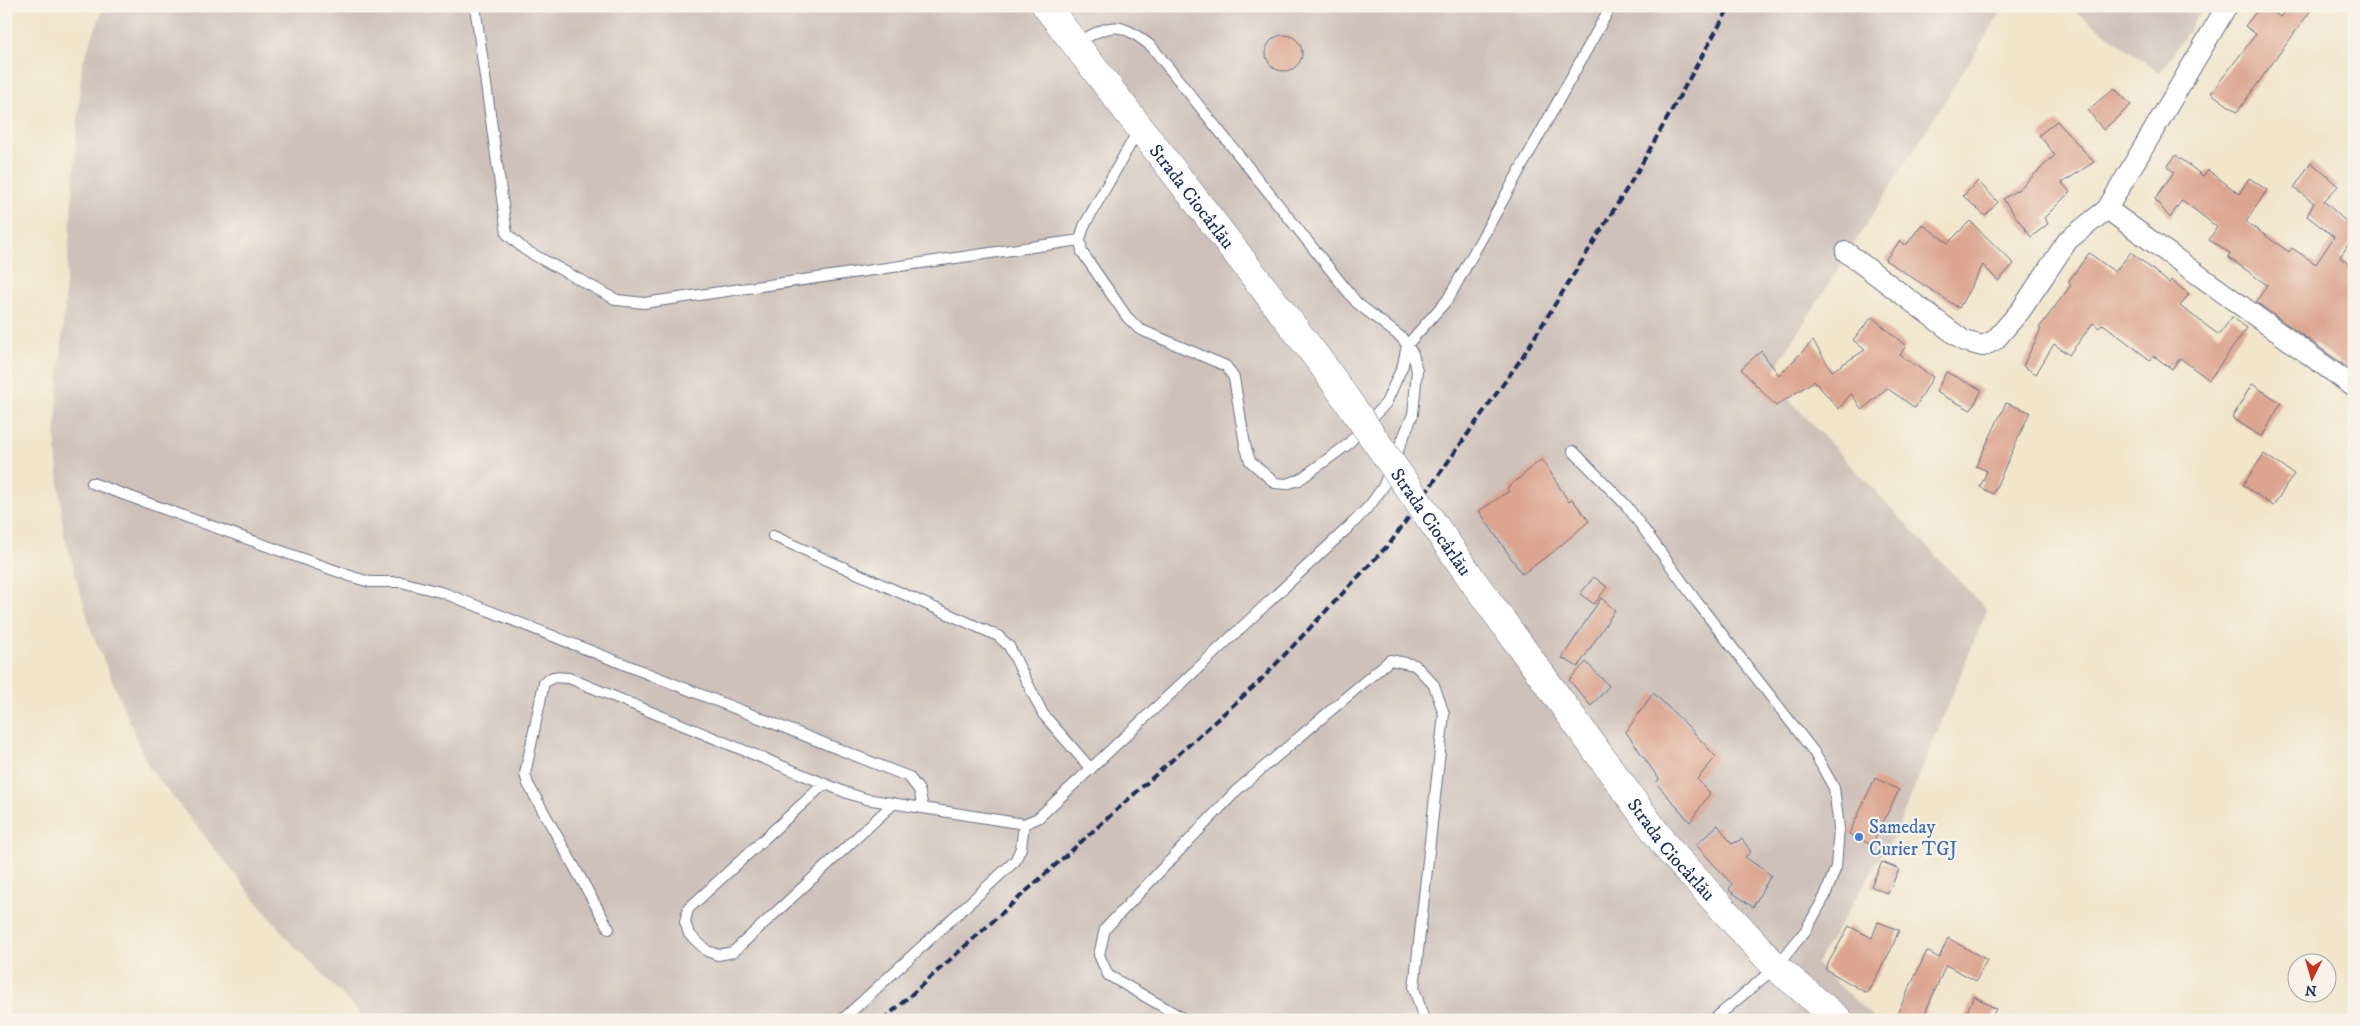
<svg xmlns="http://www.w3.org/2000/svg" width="2360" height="1026" font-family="'IM FELL DW Pica',serif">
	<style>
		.industrial { fill: #cec1b9 }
		.building { fill: #dca590 }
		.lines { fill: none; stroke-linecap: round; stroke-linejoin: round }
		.service-casing { stroke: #666f84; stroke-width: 12 }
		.minor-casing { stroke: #666f84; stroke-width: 22 }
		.secondary-casing { stroke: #666f84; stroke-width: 29 }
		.service { stroke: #fff; stroke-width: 10 }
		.minor { stroke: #fff; stroke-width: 20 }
		.secondary { stroke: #fff; stroke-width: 28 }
		.rail { stroke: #1b2f5e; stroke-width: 4; stroke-dasharray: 8 4; stroke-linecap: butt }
		.secondary-bridge-casing { stroke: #666f84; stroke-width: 29; stroke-linecap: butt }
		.secondary-bridge { stroke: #fff; stroke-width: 28 }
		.shop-dot { fill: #3f7fe0; stroke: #f7f3e8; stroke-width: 2 }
		.labels { text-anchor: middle; stroke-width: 4.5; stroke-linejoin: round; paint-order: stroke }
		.street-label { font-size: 19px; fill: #1b2f5e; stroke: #f7f3e8 }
		.shop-label { font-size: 19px; fill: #366cbe; stroke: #f7f3e8; text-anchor: start }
	</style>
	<rect width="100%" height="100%" fill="#f7f3e8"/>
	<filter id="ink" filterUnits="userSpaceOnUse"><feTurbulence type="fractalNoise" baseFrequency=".02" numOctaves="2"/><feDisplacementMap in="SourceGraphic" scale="10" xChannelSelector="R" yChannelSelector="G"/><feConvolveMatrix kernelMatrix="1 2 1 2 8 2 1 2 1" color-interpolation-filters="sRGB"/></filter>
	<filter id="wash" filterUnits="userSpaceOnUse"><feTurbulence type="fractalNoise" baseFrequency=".0096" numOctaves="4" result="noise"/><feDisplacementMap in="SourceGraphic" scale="20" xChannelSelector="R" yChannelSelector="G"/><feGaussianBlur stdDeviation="1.12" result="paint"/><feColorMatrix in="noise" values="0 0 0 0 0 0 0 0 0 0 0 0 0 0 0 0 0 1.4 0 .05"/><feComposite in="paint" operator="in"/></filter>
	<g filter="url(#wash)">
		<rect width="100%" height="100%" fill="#f1e5ca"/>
		<path class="industrial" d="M 104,6 L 2005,6 L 1769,378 L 1987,610 L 1897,830 L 1816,964 L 1876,1020 L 367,1020 L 288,940 L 148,766 L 91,630 L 63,531 L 55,437 L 82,64 Z
			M 2068,6 L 2205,6 L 2160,73 Z"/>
		<g id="blocks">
			<path class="building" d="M 2261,6 L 2267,6 L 2280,17 L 2288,6 L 2314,6 L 2237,112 L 2211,93 L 2256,34 L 2245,26 Z
				M1266 53a18 18 0 1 1 36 0a18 18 0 1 1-36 0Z
				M 2114,88 L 2131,105 L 2103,130 L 2088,110 Z
				M 2057,121 L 2094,162 L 2062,183 L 2070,192 L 2044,218 L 2048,224 L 2031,237 L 2003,199 L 2019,189 L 2055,155 L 2039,135 Z
				M 2176,155 L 2203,176 L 2208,170 L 2239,194 L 2249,178 L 2267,190 L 2246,222 L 2289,252 L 2292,248 L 2316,264 L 2334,237 L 2307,216 L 2314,203 L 2294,188 L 2311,162 L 2338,186 L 2324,201 L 2354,229 L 2354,236 L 2340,257 L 2354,269 L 2354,372 L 2256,302 L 2267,285 L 2228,257 L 2230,253 L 2209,240 L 2217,227 L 2182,200 L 2170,218 L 2155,199 L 2174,172 L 2167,167 Z
				M 1978,181 L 1998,202 L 1985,216 L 1963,196 Z
				M 1970,221 L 2014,264 L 1998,281 L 1983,265 L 1959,308 L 1885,260 L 1900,241 L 1906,245 L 1922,224 L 1948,243 Z
				M 2131,252 L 2169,283 L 2171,280 L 2189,294 L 2180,306 L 2219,335 L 2232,317 L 2247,328 L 2209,380 L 2180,358 L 2172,369 L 2154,356 L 2150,360 L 2103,324 L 2099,328 L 2093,323 L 2069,355 L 2054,344 L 2036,374 L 2023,366 L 2041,329 L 2039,328 L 2071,285 L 2068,282 L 2089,253 L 2115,272 Z
				M 1872,317 L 1906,346 L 1900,355 L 1933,377 L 1915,408 L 1887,388 L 1862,410 L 1851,393 L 1839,409 L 1814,381 L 1776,406 L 1741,369 L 1761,351 L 1779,375 L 1813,341 L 1832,371 L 1865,350 L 1853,340 Z
				M 1946,372 L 1982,390 L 1971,410 L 1936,392 Z
				M 2252,384 L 2281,403 L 2262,437 L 2232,418 Z
				M 2006,403 L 2030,412 L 1993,494 L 1980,487 L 1987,471 L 1976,466 Z
				M 2264,454 L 2294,474 L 2273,506 L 2243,485 Z
				M 1542,459 L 1569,502 L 1572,499 L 1589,521 L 1552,553 L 1522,574 L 1479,511 L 1509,491 L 1507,488 Z
				M 1594,577 L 1607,587 L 1594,604 L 1580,594 Z
				M 1601,598 L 1615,610 L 1578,667 L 1562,658 Z
				M 1586,662 L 1609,686 L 1591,706 L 1569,680 Z
				M 1653,693 L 1688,726 L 1716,757 L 1697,779 L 1710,793 L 1690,822 L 1656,783 L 1659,779 L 1626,732 Z
				M 1875,778 L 1899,790 L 1872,845 L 1849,834 Z
				M 1718,825 L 1732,844 L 1742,839 L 1751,852 L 1745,857 L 1771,875 L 1753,907 L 1729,890 L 1732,884 L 1696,845 Z
				M 1882,862 L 1899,869 L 1888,894 L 1871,886 Z
				M 1878,922 L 1899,930 L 1891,950 L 1867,993 L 1825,969 L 1849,926 L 1872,938 Z
				M 1948,938 L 1987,960 L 1976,981 L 1946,965 L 1922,1020 L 1894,1020 L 1927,951 L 1939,958 Z
				M 1974,996 L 1996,1009 L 1990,1020 L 1963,1020 Z"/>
		</g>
	</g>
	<g filter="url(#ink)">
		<use href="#blocks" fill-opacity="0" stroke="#666f84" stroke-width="1"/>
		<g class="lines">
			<defs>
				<path id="service" d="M 475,6 L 507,234 L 525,250 L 617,300 L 644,303 L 1080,240
					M 1139,129 L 1084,226 L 1080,240 L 1082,252 L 1127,317 L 1139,329 L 1226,366 L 1234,378 L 1245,445 L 1250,461 L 1275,483 L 1286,484 L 1299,480 L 1347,445 L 1386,403 L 1403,365 L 1407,345 L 1448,299 L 1611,6
					M 1573,451 L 1626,505 L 1697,602 L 1814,752 L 1834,788 L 1839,828 L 1836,867 L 1825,896 L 1806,930 L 1776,967 L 1713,1020
					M 92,483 L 353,577 L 370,582 L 401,582 L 444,593 L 909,777 L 919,790 L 923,807
					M 773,536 L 998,636 L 1009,646 L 1043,714 L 1091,769
					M 824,784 L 688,909 L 685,922 L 689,934 L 707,951 L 718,955 L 733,952 L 894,803
					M 609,929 L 528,784 L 525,774 L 544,683 L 553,677 L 569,678 L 847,793 L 866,799 L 1024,824 L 1038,818 L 1355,521 L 1371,504 L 1383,487 L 1413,414 L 1417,371 L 1413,354 L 1402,338 L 1357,303 L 1152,47 C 1117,19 1113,24 1075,43
					M 842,1020 L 1015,861 L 1021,848 L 1024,824
					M 1186,1020 L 1108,975 L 1099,955 L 1105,929 L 1237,790 L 1390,660 L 1415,665 L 1434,685 L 1444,714 L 1414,988 L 1424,1020"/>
				<path id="minor" d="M 2107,209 L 2354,387
					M 1846,252 L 1964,341 L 1983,346 L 1995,340 L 2021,310 L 2068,240 L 2107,209 L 2227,6"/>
				<g id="secondary">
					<path id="s1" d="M 1046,6 L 1322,364"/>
					<path id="s2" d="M 1476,585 L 1668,849 L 1776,967 L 1839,1020"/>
				</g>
			</defs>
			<use href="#service" class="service-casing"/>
			<use href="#minor" class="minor-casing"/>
			<use href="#secondary" class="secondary-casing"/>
			<use href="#service" class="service"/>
			<use href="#minor" class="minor"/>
			<use href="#secondary" class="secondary"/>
			<path class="rail" d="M 883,1020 L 1260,681 L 1391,542 L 1521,359 L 1636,174 L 1730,6"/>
			<defs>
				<g id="secondary-bridge">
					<path id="s3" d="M 1322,364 L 1476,585"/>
				</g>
			</defs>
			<use href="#secondary-bridge" class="secondary-bridge-casing"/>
			<use href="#secondary-bridge" class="secondary-bridge"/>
		</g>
	</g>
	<circle class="shop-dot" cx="1859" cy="837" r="5"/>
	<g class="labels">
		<g class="street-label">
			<text dy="7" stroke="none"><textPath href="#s1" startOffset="240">Strada Ciocârlău</textPath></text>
			<text dy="7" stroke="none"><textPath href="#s3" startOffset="192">Strada Ciocârlău</textPath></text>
			<text dy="7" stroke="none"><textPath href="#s2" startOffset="329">Strada Ciocârlău</textPath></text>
		</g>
		<g class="shop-label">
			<text x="1869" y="833">Sameday<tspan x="1869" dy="22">Curier TGJ</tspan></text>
		</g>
	</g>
	<rect width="2360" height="1026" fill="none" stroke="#f7f3e8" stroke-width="25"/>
	<g transform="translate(2312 978) rotate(185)"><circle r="24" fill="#f7f3e8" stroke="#9fa5b1"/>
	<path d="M0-4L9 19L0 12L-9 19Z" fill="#c8321e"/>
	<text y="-8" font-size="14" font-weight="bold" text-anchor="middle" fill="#1b2f5e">N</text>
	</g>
</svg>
